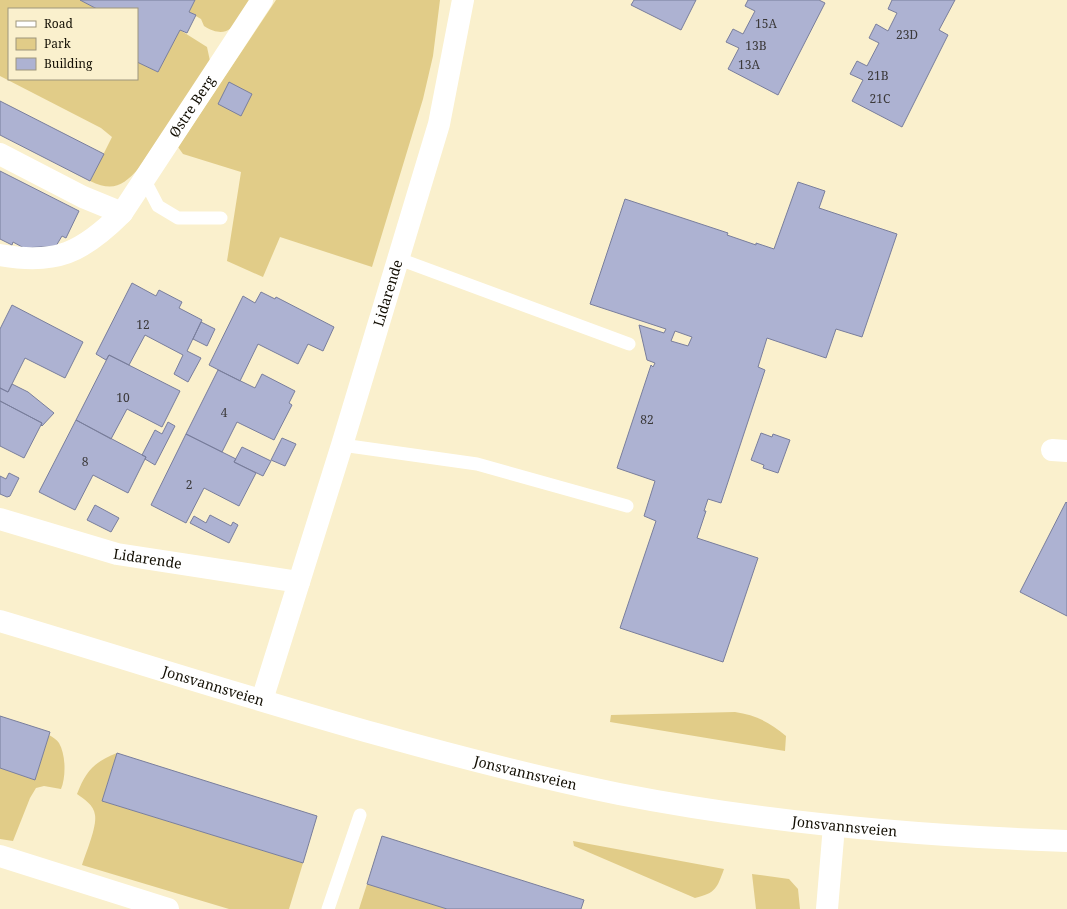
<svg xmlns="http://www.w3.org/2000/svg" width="1067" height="909" font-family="'Noto Serif',serif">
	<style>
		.green { fill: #e1cc88 }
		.building { fill: #adb2d2; stroke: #797e9c; fill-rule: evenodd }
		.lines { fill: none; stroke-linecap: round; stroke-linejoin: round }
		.lane { stroke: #fff; stroke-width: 13 }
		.street { stroke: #fff; stroke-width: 22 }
		.secondary { stroke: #fff; stroke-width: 22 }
		.labels { text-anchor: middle; stroke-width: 4; stroke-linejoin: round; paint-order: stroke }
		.number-label { font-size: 12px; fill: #3a3838 }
		.street-label { font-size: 14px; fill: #130f04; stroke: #faf0cd }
	</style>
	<rect width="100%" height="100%" fill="#faf0cd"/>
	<path class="green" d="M 0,0 L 80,0 L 97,9 L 9,9 L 9,79 L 137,79 L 137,62 L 158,72 L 180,30 L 207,47 L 210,61 L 139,168 C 123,186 113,192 90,181 L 112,137 L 101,128 L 0,76 Z
		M 195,0 L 251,0 C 238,20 231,43 204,26 L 201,19 L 189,12 Z
		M 276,0 L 440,0 L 433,56 L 423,99 L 372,267 L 280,237 L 263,277 L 227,261 L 241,172 L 183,154 L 178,147 Z
		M 735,712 C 755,715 770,722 786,736 L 785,751 L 610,722 L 611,715 Z
		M 49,735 C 53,737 57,740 59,743 C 66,755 66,777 61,789 L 44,786 L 36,788 L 30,798 L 13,841 L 0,839 L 0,768 L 35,780 Z
		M 117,753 L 102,801 L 303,863 L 289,909 L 229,909 L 82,865 C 86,852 97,827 95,815 C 94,805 84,799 77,794 C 86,771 94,762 117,753 Z
		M 573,841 L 724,869 C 717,888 716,893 695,898 L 574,846 Z
		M 752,874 L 789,879 L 798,889 L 800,909 L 756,909 Z
		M 367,884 L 447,909 L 359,909 Z"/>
	<path class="building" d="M 80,0 L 195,0 L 189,12 L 196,15 L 187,33 L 180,30 L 158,72 L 137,62 L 137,9 L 97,9 Z
		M 634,0 L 696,0 L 681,30 L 631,5 Z
		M 748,0 L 819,0 L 825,3 L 778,95 L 728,69 L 739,48 L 726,42 L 733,29 L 743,34 L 755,11 L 745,6 Z
		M 892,0 L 955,0 L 939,30 L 948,35 L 902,127 L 852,101 L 863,80 L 850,74 L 857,61 L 867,66 L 879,43 L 869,38 L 876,24 L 888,31 L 897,13 L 888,9 Z
		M 229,82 L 252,94 L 241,116 L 218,104 Z
		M 0,101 L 104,154 L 90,181 L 0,135 Z
		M 0,171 L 79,211 L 66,238 L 62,236 L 56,246 L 24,248 L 13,242 L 12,245 L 0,239 Z
		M 798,182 L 825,191 L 819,208 L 897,234 L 862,337 L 836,329 L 826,358 L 767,338 L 758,367 L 765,370 L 721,503 L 708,499 L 704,511 L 706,511 L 697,538 L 758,558 L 723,662 L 620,628 L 656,521 L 644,516 L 655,481 L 617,468 L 651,365 L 653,367 L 655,363 L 647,360 L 639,325 L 664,333 L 666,329 L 590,304 L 625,199 L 728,233 L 727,235 L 756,245 L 756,243 L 774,249 ZM 675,331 L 692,337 L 688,346 L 671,341 Z
		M 132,283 L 156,296 L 159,290 L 182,302 L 179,308 L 202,320 L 187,351 L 201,358 L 188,382 L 174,374 L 183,355 L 145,335 L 129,365 L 109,355 L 106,360 L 96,354 Z
		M 261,292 L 275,299 L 276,297 L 334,327 L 323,351 L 308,344 L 298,364 L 258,344 L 240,381 L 209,365 L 243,296 L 255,303 Z
		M 12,305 L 83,342 L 65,378 L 25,358 L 8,392 L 0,388 L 0,329 Z
		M 201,322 L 215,329 L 207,346 L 193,339 Z
		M 109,355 L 180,391 L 162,427 L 127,409 L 111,439 L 76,420 Z
		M 218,370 L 255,388 L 262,374 L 295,391 L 289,403 L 292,405 L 274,440 L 237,422 L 222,452 L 186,434 Z
		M 12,384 L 28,392 L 54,413 L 42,426 L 41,425 L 42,423 L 0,401 L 0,388 L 8,392 Z
		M 0,401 L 42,423 L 24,458 L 0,446 Z
		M 76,420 L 146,457 L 128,493 L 93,475 L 75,510 L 39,492 Z
		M 168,422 L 175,426 L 155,465 L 145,459 L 146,457 L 142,455 L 155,430 L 162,434 Z
		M 761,433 L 772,437 L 773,434 L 790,440 L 778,473 L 763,468 L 764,465 L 751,460 Z
		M 186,434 L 236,459 L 234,462 L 256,473 L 239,506 L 204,488 L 186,523 L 151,505 Z
		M 282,438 L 296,444 L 285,466 L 271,460 Z
		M 242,447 L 271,461 L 263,476 L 234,462 Z
		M 9,473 L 19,478 L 10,496 L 7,497 L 0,494 L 0,476 L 6,479 Z
		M 1066,502 L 1067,503 L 1067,616 L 1020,592 Z
		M 95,505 L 119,518 L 111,532 L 87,520 Z
		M 210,515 L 231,526 L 233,522 L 238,525 L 229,543 L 190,523 L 194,516 L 206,523 Z
		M 0,716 L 50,732 L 35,780 L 0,768 Z
		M 117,753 L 317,816 L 303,863 L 102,801 Z
		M 382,836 L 584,900 L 581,909 L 447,909 L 367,884 Z"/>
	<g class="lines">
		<path class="lane" d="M 144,179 L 158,206 L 178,218 L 221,218
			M 399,259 L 629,344
			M 342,445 L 477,464 L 627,506
			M 328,909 L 360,815"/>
		<g class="street">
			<path id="s1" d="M 0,154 L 83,197 L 122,213 L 262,0"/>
			<path d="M 0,255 C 56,265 82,253 122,213"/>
			<path d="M 1052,450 L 1067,451"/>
			<path id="s2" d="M 0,519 L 117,554 L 299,582"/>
			<path id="s3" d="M 262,700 L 342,445 L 439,124 L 463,0"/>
			<path d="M 0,856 L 168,909"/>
			<path d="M 827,909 L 834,826"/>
		</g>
		<path class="secondary" id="s4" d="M 0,621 C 205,682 409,751 619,794 C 767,823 917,836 1067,841"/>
	</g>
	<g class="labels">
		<g class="number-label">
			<text x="766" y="28">15A</text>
			<text x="907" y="39">23D</text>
			<text x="756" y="50">13B</text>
			<text x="749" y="69">13A</text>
			<text x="878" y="80">21B</text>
			<text x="880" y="103">21C</text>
			<text x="143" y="329">12</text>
			<text x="123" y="402">10</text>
			<text x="224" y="417">4</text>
			<text x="647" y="424">82</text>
			<text x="85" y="466">8</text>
			<text x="189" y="489">2</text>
		</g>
		<g class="street-label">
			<text dy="5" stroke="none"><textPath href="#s1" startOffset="263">Østre Berg</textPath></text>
			<text dy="5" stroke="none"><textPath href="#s3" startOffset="426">Lidarende</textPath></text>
			<text dy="5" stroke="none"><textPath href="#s2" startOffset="153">Lidarende</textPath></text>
			<text dy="5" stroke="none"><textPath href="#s4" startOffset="223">Jonsvannsveien</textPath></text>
			<text dy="5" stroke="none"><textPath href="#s4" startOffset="547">Jonsvannsveien</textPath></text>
			<text dy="5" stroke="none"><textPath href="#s4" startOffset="871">Jonsvannsveien</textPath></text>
		</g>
	</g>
	<rect x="8" y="8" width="130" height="72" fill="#faf0cd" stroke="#9e967d"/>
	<rect x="16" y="21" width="20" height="6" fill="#ffffff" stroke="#9e967d"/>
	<text x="44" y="28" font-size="12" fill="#130f04">Road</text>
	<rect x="16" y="38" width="20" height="12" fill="#e1cc88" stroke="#9e967d"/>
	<text x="44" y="48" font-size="12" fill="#130f04">Park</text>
	<rect x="16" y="58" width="20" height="12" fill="#adb2d2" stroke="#9e967d"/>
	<text x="44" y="68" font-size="12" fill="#130f04">Building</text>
</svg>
